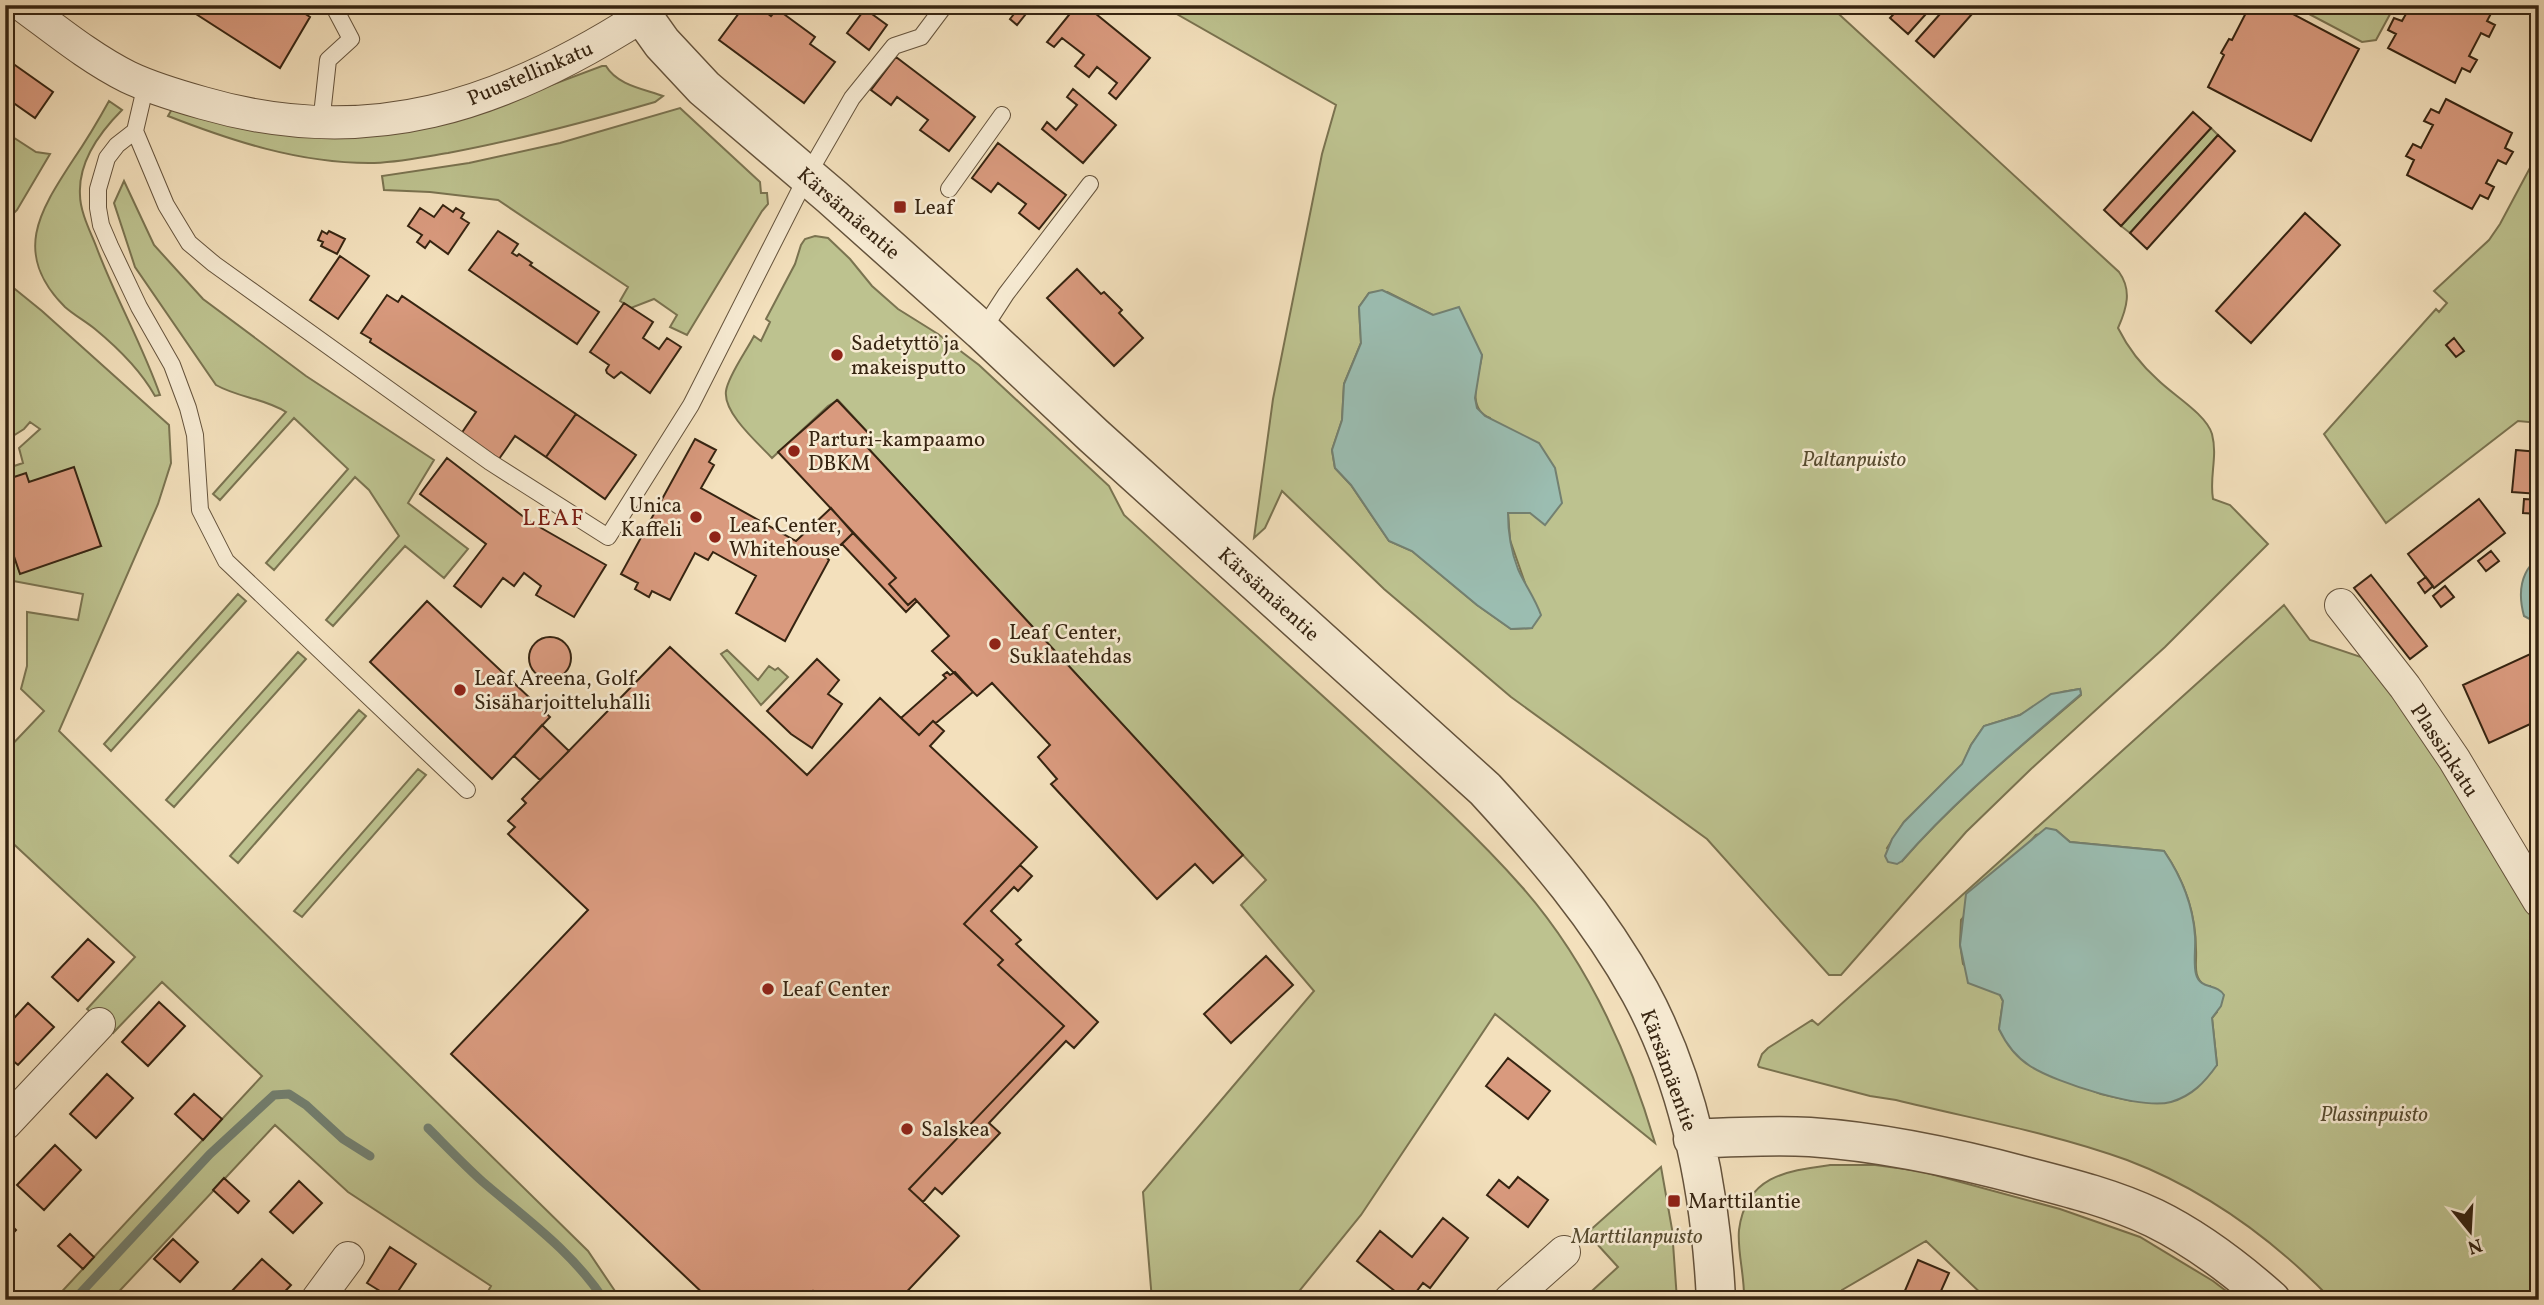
<svg xmlns="http://www.w3.org/2000/svg" width="2544" height="1305" font-family="Vollkorn,serif">
	<style>
		.green { fill: #bdc28f; stroke: #7a7350; stroke-width: 2; fill-rule: evenodd }
		.water { fill: #9bbdb1; stroke: #738071; stroke-width: 2 }
		.lines { fill: none; stroke-linecap: round; stroke-linejoin: round }
		.stream { stroke: #738071; stroke-width: 9 }
		.building { fill: #d99a7e; stroke: #362411; stroke-width: 2 }
		.service-casing { stroke: #65533c; stroke-width: 18 }
		.minor-casing { stroke: #65533c; stroke-width: 34 }
		.tertiary-casing { stroke: #65533c; stroke-width: 41 }
		.service { stroke: #f7ebd3; stroke-width: 16 }
		.minor { stroke: #f7ebd3; stroke-width: 32 }
		.tertiary { stroke: #f7ebd3; stroke-width: 38 }
		.poi-dot { fill: #8f2418; stroke: #f7ebd3; stroke-width: 2.5 }
		.labels { text-anchor: middle; stroke-width: 5; stroke-linejoin: round; paint-order: stroke }
		.street-label { font-size: 21px; fill: #362411; stroke: #f7ebd3 }
		.poi-label { font-size: 21px; fill: #362411; stroke: #f7ebd3; text-anchor: start }
		.park-label { font-size: 21px; font-style: italic; fill: #584c30; stroke: #f7ebd3 }
		.neighbourhood-label { font-size: 23px; letter-spacing: 2px; fill: #7a1f14; stroke: #f7ebd3 }
	</style>
	<rect width="100%" height="100%" fill="#f3e0bc"/>
	<filter id="stains"><feTurbulence type="fractalNoise" baseFrequency=".00286" numOctaves="4"/><feColorMatrix values="0 0 0 0 .2 0 0 0 0 .09 0 0 0 0 .02 0 0 0 .5 -.17"/></filter>
	<radialGradient id="worn" r=".72"><stop offset=".6" stop-color="#630" stop-opacity="0"/><stop offset="1" stop-color="#630" stop-opacity=".3"/></radialGradient>
	<path class="green" d="M 1161,5 L 1692,5 L 1696,9 L 1700,5 L 1829,5 L 2119,272 C 2132,290 2127,308 2118,328 C 2128,348 2141,365 2158,380 C 2173,395 2206,414 2212,434 C 2218,457 2209,477 2213,499 L 2230,505 L 2268,544 L 2165,647 L 2031,769 L 1966,832 L 1841,975 L 1829,975 L 1707,839 L 1511,697 L 1384,589 L 1282,491 L 1265,528 L 1254,538 L 1273,399 L 1322,154 L 1336,105 ZM 1387,292 L 1433,315 L 1482,355 C 1479,375 1465,409 1490,418 L 1530,513 L 1508,513 L 1510,540 L 1525,583 L 1532,628 L 1511,629 L 1477,605 L 1412,551 L 1389,541 L 1351,485 L 1335,468 L 1332,450 L 1342,420 L 1344,384 L 1361,343 L 1359,307 L 1369,293 ZM 2080,689 L 2081,695 C 2019,748 1956,799 1902,861 L 1887,848 L 1904,822 L 1963,764 L 1971,745 L 1984,726 L 2020,715 L 2062,692 Z
		M 2292,5 L 2395,5 L 2376,40 L 2362,42 Z
		M 602,66 L 606,66 C 617,85 644,89 663,96 L 655,102 C 586,122 518,140 448,153 C 422,157 396,163 369,163 C 299,163 232,141 168,116 L 172,109 L 474,114 Z
		M 109,101 L 122,110 C 100,132 78,162 80,195 C 80,211 90,231 96,246 C 115,297 142,344 160,395 L 155,396 C 140,369 118,348 95,329 C 85,321 74,315 65,307 C 12,254 39,212 73,160 C 86,141 98,121 109,101 Z
		M 680,108 L 760,182 L 761,193 L 767,193 L 768,204 L 762,211 L 687,335 L 670,327 L 677,315 L 654,299 L 631,308 L 620,301 L 628,287 L 498,200 L 430,192 L 384,190 L 382,176 L 469,163 L 560,143 Z
		M 2211,128 L 2218,135 L 2130,233 L 2121,226 Z
		M 5,132 L 36,152 L 50,154 L 17,210 L 5,222 L 5,180 L 9,172 L 5,169 Z
		M 2539,151 L 2539,423 L 2518,421 L 2386,523 L 2324,434 L 2436,309 L 2439,312 L 2447,303 L 2434,291 L 2489,240 L 2500,224 Z
		M 124,181 L 154,245 L 203,299 L 306,376 L 434,460 L 408,503 L 468,549 L 444,578 L 405,546 L 333,626 L 326,620 L 399,536 L 369,490 L 355,477 L 274,570 L 266,563 L 348,469 L 294,418 L 220,500 L 213,494 L 286,412 C 264,398 239,398 216,385 L 135,267 L 114,203 Z
		M 815,236 L 828,238 L 850,259 L 872,286 L 898,309 L 938,334 L 979,365 L 1109,486 L 1124,515 C 1198,583 1272,650 1347,718 C 1407,773 1468,826 1522,887 C 1586,960 1628,1051 1655,1143 L 1495,1014 L 1361,1215 L 1292,1300 L 1152,1300 L 1143,1192 L 1314,991 L 1241,905 L 1266,880 L 866,446 L 873,438 L 838,400 L 828,406 L 772,458 C 758,443 723,413 726,391 C 728,376 747,350 754,336 L 761,341 L 770,322 L 766,319 L 795,264 L 801,245 L 805,239 Z
		M 5,281 L 42,311 L 169,425 L 171,463 L 158,504 L 59,731 L 588,1251 L 621,1300 L 483,1300 L 491,1286 L 348,1192 L 275,1125 L 111,1300 L 54,1300 L 262,1076 L 162,982 L 113,1033 L 87,1009 L 135,957 L 5,836 L 5,752 L 44,711 L 21,689 L 27,666 L 27,612 L 78,620 L 83,594 L 8,580 L 5,579 L 5,545 L 10,543 L 20,573 L 101,546 L 29,482 L 5,480 L 5,469 L 23,463 L 19,448 L 40,429 L 30,422 L 24,429 L 5,441 Z
		M 238,594 L 246,601 L 111,751 L 104,744 Z
		M 2284,605 L 2310,640 L 2364,658 L 2427,742 L 2506,867 L 2539,927 L 2539,1300 L 2332,1300 C 2274,1240 2206,1190 2127,1160 C 2053,1133 1973,1119 1896,1100 L 1870,1096 L 1759,1067 L 1758,1065 L 1762,1054 L 1768,1048 L 1812,1020 L 1818,1025 ZM 2056,830 L 2070,842 L 2164,851 C 2184,880 2196,914 2196,950 C 2197,964 2192,976 2205,986 L 2210,986 L 2217,1012 L 2212,1018 L 2217,1065 L 2132,1101 L 2101,1094 L 2032,1067 L 2014,1052 L 1999,1029 L 2003,1001 L 2000,995 L 1963,964 L 1960,944 L 1961,920 L 2036,835 Z
		M 727,650 L 758,680 L 769,666 L 775,670 L 778,668 L 788,677 L 761,705 L 721,654 Z
		M 298,652 L 306,659 L 174,807 L 166,800 Z
		M 359,710 L 366,716 L 238,863 L 230,856 Z
		M 418,769 L 426,775 L 302,917 L 294,911 Z
		M 1830,1165 L 1875,1165 L 1920,1171 L 2060,1209 L 2140,1237 L 2213,1281 L 2238,1300 L 1988,1300 L 1926,1241 L 1842,1290 L 1842,1300 L 1744,1300 C 1745,1277 1737,1251 1739,1230 C 1746,1176 1786,1171 1830,1165 Z
		M 1661,1167 L 1672,1229 L 1677,1300 L 1582,1300 L 1618,1267 L 1587,1233 Z"/>
	<path class="water" d="M 1382,290 L 1433,315 L 1459,307 L 1482,355 L 1475,398 L 1477,408 L 1485,416 L 1539,443 L 1555,468 L 1562,503 L 1545,525 L 1530,513 L 1508,513 C 1508,533 1511,551 1518,569 C 1525,585 1535,598 1541,615 L 1532,628 L 1511,629 L 1477,605 L 1412,551 L 1389,541 L 1351,485 L 1335,468 L 1332,450 L 1342,420 L 1344,384 L 1361,343 L 1359,307 L 1369,293 Z
		M 2539,557 L 2539,624 L 2524,616 C 2518,594 2520,572 2539,557 Z
		M 2080,689 L 2081,694 C 2019,748 1956,799 1902,861 L 1897,864 L 1888,862 L 1885,856 L 1892,839 L 1904,822 L 1962,764 L 1971,745 L 1984,726 L 2020,715 L 2051,694 Z
		M 2046,828 L 2056,830 L 2070,842 L 2164,851 C 2181,876 2193,905 2195,936 C 2196,948 2193,963 2196,974 C 2200,990 2217,983 2224,995 L 2221,1006 L 2212,1018 L 2217,1065 C 2205,1082 2192,1096 2171,1102 C 2142,1110 2056,1083 2030,1066 C 2016,1057 2006,1044 1999,1029 L 2003,1001 L 2000,995 L 1968,983 L 1960,945 L 1966,894 Z"/>
	<g class="lines">
		<path class="stream" d="M 428,1128 C 446,1146 464,1165 483,1182 C 525,1218 573,1252 604,1300
			M 74,1300 L 210,1154 L 274,1095 L 289,1094 L 306,1105 L 343,1139 L 370,1156"/>
	</g>
	<path class="building" d="M 182,5 L 292,5 L 310,17 L 280,68 Z
		M 745,5 L 757,5 L 771,16 L 777,9 L 815,37 L 810,44 L 835,62 L 804,103 L 719,40 Z
		M 1014,5 L 1033,5 L 1017,25 L 1010,19 L 1018,9 Z
		M 1077,5 L 1085,5 L 1150,58 L 1116,99 L 1109,93 L 1117,83 L 1097,67 L 1089,77 L 1075,66 L 1084,55 L 1062,38 L 1054,47 L 1047,42 Z
		M 1902,5 L 1934,5 L 1908,34 L 1890,18 Z
		M 1948,5 L 1980,5 L 1934,57 L 1916,41 Z
		M 2250,5 L 2276,5 L 2359,49 L 2311,141 L 2208,87 L 2224,55 L 2221,53 L 2229,39 L 2232,40 Z
		M 2411,5 L 2495,6 L 2487,21 L 2495,25 L 2489,37 L 2481,33 L 2469,56 L 2477,60 L 2470,72 L 2462,68 L 2455,83 L 2388,48 L 2396,34 L 2388,30 L 2394,18 L 2402,21 Z
		M 865,9 L 887,25 L 869,50 L 847,33 Z
		M 896,57 L 975,117 L 949,151 L 920,130 L 928,120 L 897,97 L 891,105 L 871,90 Z
		M 5,58 L 53,92 L 35,118 L 5,97 Z
		M 1073,89 L 1116,125 L 1083,163 L 1042,129 L 1047,122 L 1056,130 L 1077,105 L 1067,97 Z
		M 2446,99 L 2512,133 L 2505,148 L 2513,152 L 2506,164 L 2498,160 L 2486,183 L 2494,187 L 2488,199 L 2480,195 L 2472,209 L 2407,175 L 2414,160 L 2406,156 L 2413,144 L 2421,148 L 2433,125 L 2424,121 L 2431,109 L 2439,113 Z
		M 2193,112 L 2211,128 L 2121,226 L 2104,210 Z
		M 2218,135 L 2235,151 L 2147,249 L 2130,233 Z
		M 998,143 L 1066,195 L 1039,229 L 1019,213 L 1026,204 L 998,183 L 991,192 L 972,178 Z
		M 443,205 L 453,212 L 456,208 L 464,213 L 461,218 L 469,223 L 448,254 L 430,241 L 425,248 L 417,242 L 422,235 L 408,226 L 420,208 L 434,217 Z
		M 2305,213 L 2340,245 L 2251,343 L 2216,311 Z
		M 322,231 L 327,234 L 329,231 L 345,239 L 337,254 L 321,246 L 323,242 L 318,240 Z
		M 498,231 L 518,244 L 512,253 L 517,256 L 519,254 L 532,263 L 530,265 L 599,312 L 577,344 L 469,270 Z
		M 340,256 L 369,276 L 338,319 L 310,300 Z
		M 1077,269 L 1101,294 L 1104,292 L 1122,310 L 1119,313 L 1143,338 L 1114,366 L 1047,298 Z
		M 387,295 L 398,302 L 402,296 L 576,414 L 546,457 L 515,436 L 499,459 L 461,434 L 476,412 L 370,342 L 371,339 L 361,333 Z
		M 624,303 L 653,322 L 643,338 L 659,349 L 667,338 L 681,347 L 650,393 L 621,372 L 614,378 L 607,373 L 606,370 L 609,365 L 590,352 Z
		M 2454,338 L 2464,351 L 2456,357 L 2446,345 Z
		M 837,400 L 873,438 L 866,446 L 1243,855 L 1213,883 L 1195,864 L 1157,899 L 1051,784 L 1057,779 L 1038,757 L 1050,745 L 992,683 L 977,696 L 932,651 L 949,636 L 915,599 L 908,605 L 889,584 L 896,578 L 778,452 Z
		M 576,414 L 636,455 L 605,499 L 546,457 Z
		M 695,439 L 716,450 L 709,462 L 714,465 L 701,488 L 796,541 L 831,508 L 853,533 L 827,558 L 829,560 L 785,641 L 736,613 L 756,576 L 713,552 L 708,560 L 695,553 L 670,600 L 652,591 L 649,597 L 635,589 L 638,583 L 621,574 Z
		M 2516,450 L 2539,452 L 2539,494 L 2512,492 Z
		M 447,458 L 529,521 L 606,565 L 574,617 L 536,595 L 541,586 L 524,573 L 514,586 L 503,578 L 481,607 L 454,586 L 486,544 L 420,494 Z
		M 74,467 L 101,546 L 20,574 L 5,530 L 5,480 L 26,473 L 29,482 Z
		M 2479,499 L 2505,533 L 2434,588 L 2408,554 Z
		M 2524,499 L 2539,500 L 2538,514 L 2523,513 Z
		M 853,533 L 896,578 L 889,584 L 908,605 L 915,599 L 917,601 L 906,612 L 842,544 Z
		M 2491,551 L 2499,561 L 2486,571 L 2478,561 Z
		M 2371,575 L 2427,646 L 2410,659 L 2354,588 Z
		M 2426,577 L 2433,586 L 2425,593 L 2418,583 Z
		M 2445,586 L 2454,597 L 2441,607 L 2433,596 Z
		M 427,601 L 550,717 L 492,779 L 370,662 Z
		M529 658a21 21 0 1 1 42 0a21 21 0 1 1-42 0Z
		M 670,647 L 807,775 L 880,698 L 919,735 L 933,721 L 944,731 L 930,746 L 1037,847 L 964,924 L 1003,960 L 998,965 L 1064,1026 L 909,1189 L 959,1236 L 899,1300 L 822,1300 L 813,1291 L 804,1300 L 710,1300 L 451,1054 L 588,910 L 508,834 L 515,827 L 508,821 L 526,803 L 522,799 Z
		M 2539,650 L 2539,720 L 2489,743 L 2463,685 Z
		M 817,659 L 839,680 L 828,694 L 842,704 L 812,748 L 791,734 L 767,711 Z
		M 947,672 L 950,675 L 955,672 L 973,692 L 936,723 L 933,721 L 919,735 L 901,718 L 946,678 L 943,675 Z
		M 542,725 L 569,751 L 540,780 L 514,756 Z
		M 1020,865 L 1032,876 L 1018,891 L 1014,887 L 991,911 L 1021,940 L 1016,944 L 1098,1022 L 1074,1048 L 1066,1041 L 989,1123 L 1000,1133 L 942,1194 L 935,1188 L 923,1202 L 909,1189 L 1064,1026 L 998,965 L 1003,960 L 964,924 Z
		M 88,939 L 114,962 L 78,1001 L 52,977 Z
		M 1266,956 L 1293,985 L 1231,1043 L 1204,1014 Z
		M 159,1002 L 185,1026 L 148,1066 L 122,1042 Z
		M 28,1003 L 54,1027 L 18,1065 L 5,1054 L 5,1028 Z
		M 1508,1058 L 1550,1091 L 1528,1119 L 1486,1086 Z
		M 107,1074 L 133,1098 L 96,1138 L 70,1114 Z
		M 194,1094 L 222,1119 L 203,1140 L 175,1114 Z
		M 55,1145 L 81,1170 L 44,1210 L 17,1185 Z
		M 1518,1177 L 1548,1200 L 1528,1227 L 1487,1195 L 1499,1180 L 1509,1188 Z
		M 224,1178 L 249,1201 L 238,1213 L 213,1190 Z
		M 299,1181 L 322,1203 L 293,1233 L 270,1212 Z
		M 1443,1218 L 1468,1238 L 1430,1288 L 1423,1283 L 1410,1300 L 1406,1300 L 1357,1261 L 1380,1231 L 1412,1257 Z
		M 5,1219 L 16,1230 L 5,1242 Z
		M 70,1234 L 94,1257 L 83,1269 L 58,1246 Z
		M 173,1239 L 198,1262 L 180,1282 L 154,1259 Z
		M 390,1247 L 416,1264 L 393,1299 L 367,1283 Z
		M 262,1259 L 291,1285 L 277,1300 L 240,1300 L 231,1292 Z
		M 1918,1260 L 1949,1273 L 1937,1300 L 1901,1300 Z"/>
	<g class="lines">
		<defs>
			<path id="service" d="M 146,84 L 135,131 L 117,145 L 107,158 L 98,189 L 98,208 L 101,225 L 110,246 L 139,307 L 172,365 L 188,408 L 195,435 L 200,510 L 226,561 L 467,790
				M 321,124 L 328,60 L 351,39 L 333,5
				M 135,131 L 166,205 L 189,243 L 214,264 L 490,462 L 608,537 L 691,405 L 807,176 L 852,98 L 894,46 L 921,37 L 945,5
				M 949,189 L 1002,115
				M 982,331 L 1006,294 L 1090,184"/>
			<path id="minor" d="M 22,5 C 56,30 90,58 128,77 C 151,88 178,96 203,103 C 368,151 502,106 642,16
				M 2341,605 L 2405,687 L 2454,759 L 2539,901
				M 5,1124 L 99,1024
				M 317,1300 L 348,1258
				M 1510,1300 L 1564,1252"/>
			<path id="tertiary" d="M 635,5 L 662,43 L 704,88 L 832,197 L 982,331 L 1094,436 L 1485,789 C 1543,852 1598,916 1640,992 C 1690,1084 1711,1195 1716,1300
				M 1693,1139 C 1732,1137 1771,1135 1810,1137 C 1884,1142 1957,1158 2028,1177 C 2071,1188 2114,1199 2154,1218 C 2197,1239 2236,1269 2271,1300"/>
		</defs>
		<use href="#service" class="service-casing"/>
		<use href="#minor" class="minor-casing"/>
		<use href="#tertiary" class="tertiary-casing"/>
		<use href="#service" class="service"/>
		<use href="#minor" class="minor"/>
		<use href="#tertiary" class="tertiary"/>
	</g>
	<g class="poi-dot">
		<rect x="893" y="200" width="14" height="14" rx="3.5"/>
		<circle cx="837" cy="355" r="7"/>
		<circle cx="794" cy="451" r="7"/>
		<circle cx="696" cy="517" r="7"/>
		<circle cx="715" cy="537" r="7"/>
		<circle cx="995" cy="644" r="7"/>
		<circle cx="460" cy="690" r="7"/>
		<circle cx="768" cy="989" r="7"/>
		<circle cx="907" cy="1129" r="7"/>
		<rect x="1667" y="1194" width="14" height="14" rx="3.5"/>
	</g>
	<g class="labels">
		<g class="street-label">
			<text transform="translate(530 73) rotate(-23)" y="7">Puustellinkatu</text>
			<text transform="translate(849 213) rotate(41)" y="7">Kärsämäentie</text>
			<text transform="translate(1269 594) rotate(42)" y="7">Kärsämäentie</text>
			<text transform="translate(2445 750) rotate(57)" y="7">Plassinkatu</text>
			<text transform="translate(1669 1070) rotate(70)" y="7">Kärsämäentie</text>
		</g>
		<g class="poi-label">
			<text x="914" y="214">Leaf</text>
			<text x="851" y="350">Sadetyttö ja<tspan x="851" dy="24">makeisputto</tspan></text>
			<text x="808" y="446">Parturi-kampaamo<tspan x="808" dy="24">DBKM</tspan></text>
			<text x="682" y="512" text-anchor="end">Unica<tspan x="682" dy="24">Kaffeli</tspan></text>
			<text x="729" y="532">Leaf Center,<tspan x="729" dy="24">Whitehouse</tspan></text>
			<text x="1009" y="639">Leaf Center,<tspan x="1009" dy="24">Suklaatehdas</tspan></text>
			<text x="474" y="685">Leaf Areena, Golf<tspan x="474" dy="24">Sisäharjoitteluhalli</tspan></text>
			<text x="782" y="996">Leaf Center</text>
			<text x="921" y="1136">Salskea</text>
			<text x="1688" y="1208">Marttilantie</text>
		</g>
		<g class="park-label">
			<text x="1854" y="466">Paltanpuisto</text>
			<text x="2374" y="1121">Plassinpuisto</text>
			<text x="1637" y="1243">Marttilanpuisto</text>
		</g>
		<g class="neighbourhood-label">
			<text x="554" y="525">LEAF</text>
		</g>
	</g>
	<rect width="2544" height="1305" fill="none" stroke="#f3e0bc" stroke-width="28"/>
	<rect x="7" y="7" width="2530" height="1291" fill="none" stroke="#362411" stroke-width="3.5"/>
	<rect x="14" y="14" width="2516" height="1277" fill="none" stroke="#362411" stroke-width="2"/>
	<g transform="translate(2470 1231) rotate(162)" stroke="#f7ebd3" stroke-width="5" paint-order="stroke">
	<path d="M0-5L12 26L0 18L-12 26Z" fill="#362411"/>
	<text y="-10" font-size="19" font-weight="bold" text-anchor="middle" fill="#362411">N</text>
	</g>
	<rect width="100%" height="100%" filter="url(#stains)"/>
	<rect width="100%" height="100%" fill="url(#worn)"/>
</svg>
